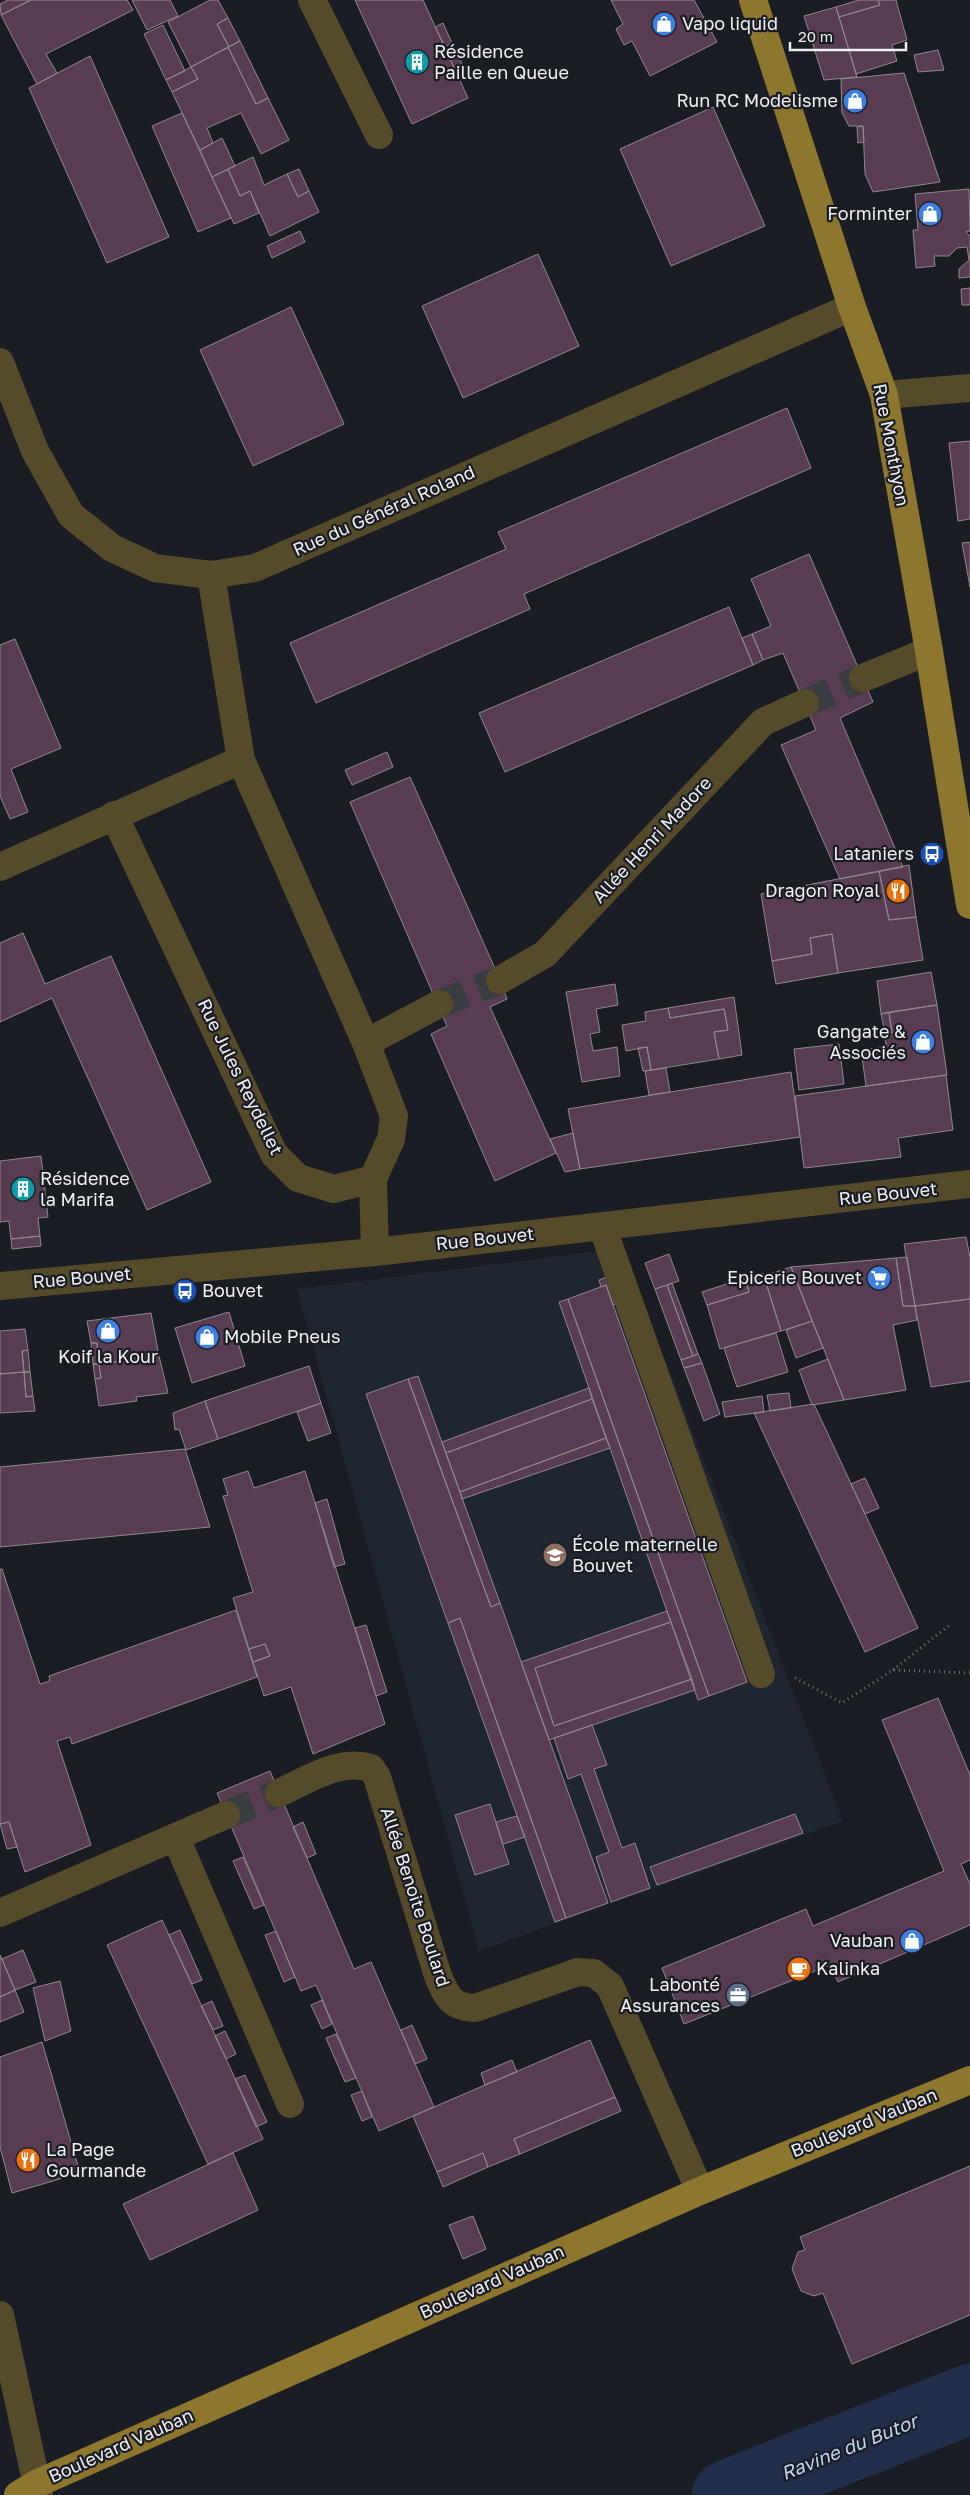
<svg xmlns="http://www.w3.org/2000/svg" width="970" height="2495" font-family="'Golos Text',sans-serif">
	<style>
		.built { fill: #202630 }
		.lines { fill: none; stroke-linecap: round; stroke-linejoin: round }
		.river { stroke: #212e49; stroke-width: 70 }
		.building { fill: #583c51; stroke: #8f888d }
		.minor-tunnel { stroke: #3a3d42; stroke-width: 28; stroke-dasharray: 28 14; stroke-linecap: butt }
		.path { stroke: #6f7277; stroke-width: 3; stroke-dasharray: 1 4; stroke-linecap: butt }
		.minor { stroke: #554a2a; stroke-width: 28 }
		.major { stroke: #8d762d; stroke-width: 28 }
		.labels { text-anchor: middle; stroke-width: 4.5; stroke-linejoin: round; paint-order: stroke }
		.poi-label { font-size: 18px; fill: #eef0f4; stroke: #1a1d23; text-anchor: start }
		.street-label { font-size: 18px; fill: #eef0f4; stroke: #1a1d23 }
		.water-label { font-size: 19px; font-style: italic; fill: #c3d4f5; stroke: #1a1d23 }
	</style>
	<rect width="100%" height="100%" fill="#1a1d23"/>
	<path class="built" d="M 622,1248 L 843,1821 L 479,1951 L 297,1289 Z"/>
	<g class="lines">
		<path class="river" d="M 727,2495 L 970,2399"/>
	</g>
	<path class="building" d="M 8,0 L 31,0 L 1,15 L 0,4 Z
		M 31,0 L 127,0 L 133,10 L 46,54 L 57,73 L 37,84 L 1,15 Z
		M 132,0 L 170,0 L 178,16 L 147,30 Z
		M 210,0 L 218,0 L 228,18 L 217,24 L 229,47 L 191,67 L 168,22 Z
		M 355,0 L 423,0 L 468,98 L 412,124 Z
		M 611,0 L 694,0 L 717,42 L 650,76 L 632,41 L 624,45 L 616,29 L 623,24 Z
		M 859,0 L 878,0 L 880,5 L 839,17 L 836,7 Z
		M 878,0 L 896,0 L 907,40 L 892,45 L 897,61 L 856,74 L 839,17 L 880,5 Z
		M 836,7 L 857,77 L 824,80 L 804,16 Z
		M 228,18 L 240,41 L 229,47 L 217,24 Z
		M 443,23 L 452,43 L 445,47 L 435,27 Z
		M 163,25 L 185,71 L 166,80 L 144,34 Z
		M 240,41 L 268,98 L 256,104 L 228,47 Z
		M 228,47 L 256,104 L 268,98 L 289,140 L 261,154 L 241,113 L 207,128 L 213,143 L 200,150 L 172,92 L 198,79 L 191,67 Z
		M 938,50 L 944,70 L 918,72 L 914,55 Z
		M 458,55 L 467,76 L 460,79 L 450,59 Z
		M 90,56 L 169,237 L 107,263 L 29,88 Z
		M 191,67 L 198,79 L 172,92 L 166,80 Z
		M 904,73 L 940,182 L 873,192 L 865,174 L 863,126 L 849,126 L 842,113 L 841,79 Z
		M 713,107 L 765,226 L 671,266 L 620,149 Z
		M 182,113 L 231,218 L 198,232 L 152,126 Z
		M 863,126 L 864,142 L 858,143 L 857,127 Z
		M 222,138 L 235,166 L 212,177 L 200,150 Z
		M 253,157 L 264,185 L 287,174 L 298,197 L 309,191 L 319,212 L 270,236 L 250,191 L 240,196 L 228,169 Z
		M 228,169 L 240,196 L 250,191 L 259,213 L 234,224 L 212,177 Z
		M 299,169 L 309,191 L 298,197 L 287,174 Z
		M 969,189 L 970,231 L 966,232 L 970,236 L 970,277 L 959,278 L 959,269 L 969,260 L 967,247 L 957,248 L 949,256 L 934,256 L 935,266 L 916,268 L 913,230 L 918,230 L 915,194 Z
		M 300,231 L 305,242 L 272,258 L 267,246 Z
		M 538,254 L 579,346 L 463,398 L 422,306 Z
		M 970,288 L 970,305 L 962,305 L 961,289 Z
		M 291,307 L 344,424 L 253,466 L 200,350 Z
		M 787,408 L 811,468 L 524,594 L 530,609 L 316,703 L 290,643 L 506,549 L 498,532 Z
		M 970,441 L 970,519 L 958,521 L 949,443 Z
		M 970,542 L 970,587 L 962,543 Z
		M 809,554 L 873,702 L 840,718 L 903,867 L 840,879 L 781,745 L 816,730 L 783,653 L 763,660 L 752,634 L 771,626 L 751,579 Z
		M 729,607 L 753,665 L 505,772 L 479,713 Z
		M 752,634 L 763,660 L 753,665 L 742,638 Z
		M 15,639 L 61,748 L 11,769 L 28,812 L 10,819 L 0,796 L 0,645 Z
		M 387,752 L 393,767 L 352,785 L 345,770 Z
		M 410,777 L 500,980 L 507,999 L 490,1007 L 556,1153 L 495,1181 L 431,1034 L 447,1026 L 350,802 Z
		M 909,865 L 916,917 L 889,920 L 879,871 Z
		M 879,871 L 889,920 L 916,917 L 923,960 L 838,973 L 832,934 L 810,938 L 812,954 L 772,961 L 761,894 Z
		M 23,933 L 45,984 L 111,956 L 211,1182 L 147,1210 L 52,998 L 0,1022 L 0,943 Z
		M 832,934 L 838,973 L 776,984 L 772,961 L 812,954 L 810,938 Z
		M 931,972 L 937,1005 L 881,1014 L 877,981 Z
		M 615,984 L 618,1005 L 596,1009 L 600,1032 L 590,1034 L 593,1051 L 617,1047 L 620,1076 L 582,1082 L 566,992 Z
		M 734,997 L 742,1055 L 719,1059 L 714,1032 L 728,1030 L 724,1009 L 670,1018 L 668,1008 Z
		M 937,1005 L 947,1075 L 866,1086 L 861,1050 L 886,1047 L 885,1033 L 892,1033 L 889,1012 Z
		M 668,1008 L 670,1018 L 724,1009 L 728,1030 L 714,1032 L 719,1059 L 651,1070 L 647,1047 L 626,1051 L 622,1025 L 646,1021 L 645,1012 Z
		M 889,1012 L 892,1033 L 885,1033 L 881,1014 Z
		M 839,1044 L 844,1084 L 799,1090 L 794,1049 Z
		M 647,1047 L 651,1070 L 643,1071 L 638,1048 Z
		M 666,1068 L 670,1092 L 649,1095 L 645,1071 Z
		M 791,1072 L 800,1137 L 580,1169 L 568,1109 Z
		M 946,1075 L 953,1130 L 898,1138 L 901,1157 L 804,1168 L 795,1096 Z
		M 573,1133 L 580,1169 L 565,1172 L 550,1139 Z
		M 41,1156 L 48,1217 L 38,1218 L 40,1236 L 11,1239 L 9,1221 L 0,1222 L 0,1161 Z
		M 40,1236 L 41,1246 L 12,1249 L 11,1239 Z
		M 966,1237 L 970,1257 L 970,1299 L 915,1306 L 904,1244 Z
		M 669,1254 L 679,1281 L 655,1289 L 645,1263 Z
		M 907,1257 L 915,1306 L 903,1306 L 896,1258 Z
		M 896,1258 L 903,1306 L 915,1306 L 917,1320 L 893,1325 L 906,1390 L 844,1400 L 791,1267 Z
		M 791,1267 L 812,1321 L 781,1331 L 764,1276 Z
		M 763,1273 L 781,1331 L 720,1349 L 707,1305 L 749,1292 L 745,1278 Z
		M 615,1274 L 625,1301 L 613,1305 L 606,1285 L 601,1287 L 599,1280 Z
		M 745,1278 L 749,1292 L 707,1305 L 702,1292 Z
		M 672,1283 L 698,1354 L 693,1356 L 667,1285 Z
		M 606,1285 L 747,1682 L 709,1696 L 568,1299 Z
		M 667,1285 L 693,1356 L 681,1360 L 655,1289 Z
		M 568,1299 L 709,1696 L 698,1700 L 559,1302 Z
		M 970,1299 L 970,1381 L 931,1387 L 915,1306 Z
		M 229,1312 L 245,1366 L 192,1383 L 175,1328 Z
		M 151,1313 L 159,1356 L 99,1364 L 97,1343 L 91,1343 L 87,1321 Z
		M 812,1321 L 823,1348 L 796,1358 L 786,1330 Z
		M 25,1329 L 28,1350 L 22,1351 L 24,1372 L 0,1374 L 0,1331 Z
		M 776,1333 L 788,1372 L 737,1387 L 724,1348 Z
		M 91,1343 L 97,1343 L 99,1364 L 93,1364 Z
		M 28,1350 L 30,1372 L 24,1372 L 22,1351 Z
		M 698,1354 L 702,1363 L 684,1368 L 681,1360 Z
		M 159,1356 L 168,1393 L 136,1397 L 137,1401 L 99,1406 L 95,1379 L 101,1378 L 99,1364 Z
		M 828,1359 L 844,1400 L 812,1405 L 799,1370 Z
		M 702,1363 L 720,1414 L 704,1421 L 684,1368 Z
		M 93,1364 L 99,1364 L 101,1378 L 95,1379 Z
		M 309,1366 L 321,1403 L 218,1439 L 205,1401 Z
		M 24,1372 L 30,1372 L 33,1396 L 26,1397 Z
		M 24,1372 L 26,1397 L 33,1396 L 35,1411 L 0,1413 L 0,1374 Z
		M 418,1376 L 500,1603 L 491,1607 L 408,1379 Z
		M 408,1379 L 491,1607 L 500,1603 L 608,1903 L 566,1918 L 460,1618 L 448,1623 L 366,1394 Z
		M 589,1388 L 592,1399 L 446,1453 L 442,1442 Z
		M 789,1393 L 791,1408 L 770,1411 L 767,1395 Z
		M 762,1396 L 764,1412 L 725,1417 L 722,1402 Z
		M 592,1399 L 606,1438 L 460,1492 L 446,1453 Z
		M 205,1401 L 218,1439 L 186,1450 L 179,1429 L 175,1430 L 173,1413 Z
		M 321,1403 L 331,1433 L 308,1441 L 297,1412 Z
		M 814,1404 L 918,1628 L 865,1652 L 754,1413 Z
		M 606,1438 L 610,1448 L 462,1499 L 460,1492 Z
		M 185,1449 L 210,1527 L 0,1547 L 0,1467 Z
		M 248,1471 L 254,1488 L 305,1471 L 385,1724 L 313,1754 L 291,1687 L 264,1696 L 253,1662 L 270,1656 L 265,1644 L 249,1649 L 233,1598 L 253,1592 L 223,1496 L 228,1495 L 223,1479 Z
		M 865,1478 L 879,1508 L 865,1514 L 851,1484 Z
		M 327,1499 L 345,1564 L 334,1567 L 315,1503 Z
		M 0,1569 L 2,1569 L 40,1684 L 50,1681 L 49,1676 L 236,1610 L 257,1677 L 72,1744 L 70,1737 L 57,1741 L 91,1845 L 25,1872 L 9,1822 L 0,1824 Z
		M 667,1611 L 671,1622 L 535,1668 L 554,1726 L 692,1679 L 695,1690 L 549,1740 L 521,1662 Z
		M 460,1618 L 566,1918 L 555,1922 L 448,1623 Z
		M 671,1622 L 692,1679 L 554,1726 L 535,1668 Z
		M 366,1625 L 387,1692 L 376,1696 L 355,1628 Z
		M 265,1644 L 270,1656 L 253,1662 L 249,1649 Z
		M 938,1698 L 970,1775 L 970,1860 L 961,1864 L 970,1884 L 970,1925 L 838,1982 L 830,1965 L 684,2024 L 662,1968 L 806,1909 L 813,1926 L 944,1871 L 882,1720 Z
		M 592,1725 L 607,1765 L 594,1769 L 622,1848 L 635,1843 L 650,1888 L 611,1902 L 596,1857 L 609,1852 L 581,1774 L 568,1779 L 554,1738 Z
		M 270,1771 L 354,1969 L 371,1962 L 434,2107 L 379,2131 L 316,1985 L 301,1991 L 217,1793 Z
		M 490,1804 L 509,1864 L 475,1875 L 455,1815 Z
		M 795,1814 L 803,1833 L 657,1885 L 650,1867 Z
		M 517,1816 L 525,1837 L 503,1844 L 496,1822 Z
		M 9,1822 L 17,1847 L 7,1849 L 0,1824 Z
		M 303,1822 L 316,1854 L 307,1858 L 293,1827 Z
		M 243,1857 L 264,1905 L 254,1909 L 233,1861 Z
		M 162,1920 L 263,2139 L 208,2164 L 107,1945 Z
		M 180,1930 L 202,1980 L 192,1984 L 169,1935 Z
		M 276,1931 L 295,1977 L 284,1982 L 265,1935 Z
		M 23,1950 L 36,1982 L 15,1990 L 2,1959 Z
		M 0,1955 L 15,1990 L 0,1997 Z
		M 60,1981 L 71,2031 L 45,2041 L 33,1988 Z
		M 15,1990 L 24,2012 L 0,2022 L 0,1997 Z
		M 322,2000 L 332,2024 L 322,2029 L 311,2005 Z
		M 212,2001 L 223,2026 L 213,2030 L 201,2006 Z
		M 412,2025 L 427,2059 L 415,2064 L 401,2030 Z
		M 225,2031 L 236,2054 L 226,2059 L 215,2036 Z
		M 336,2034 L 356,2078 L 345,2082 L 326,2038 Z
		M 590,2040 L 615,2097 L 514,2139 L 520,2154 L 488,2167 L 483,2153 L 437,2172 L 413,2116 Z
		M 42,2042 L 80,2173 L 12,2193 L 0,2147 L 0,2057 Z
		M 512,2060 L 517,2072 L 485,2085 L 481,2073 Z
		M 245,2075 L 267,2122 L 256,2127 L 235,2079 Z
		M 362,2091 L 372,2117 L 362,2121 L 351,2095 Z
		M 615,2097 L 621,2111 L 520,2154 L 514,2139 Z
		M 233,2153 L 258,2210 L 150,2260 L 123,2204 Z
		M 483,2153 L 488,2167 L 443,2187 L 437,2172 Z
		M 970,2166 L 970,2315 L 852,2364 L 823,2293 L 814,2296 L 801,2291 L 792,2269 L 798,2252 L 805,2250 L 800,2237 Z
		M 473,2216 L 486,2249 L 463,2259 L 449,2225 Z"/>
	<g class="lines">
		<path class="minor-tunnel" d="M 805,703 L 863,678
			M 439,1004 L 500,980
			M 226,1815 L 279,1793"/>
		<path class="path" d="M 893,1670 L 951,1624
			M 795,1678 L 842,1703 L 893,1670 L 970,1673"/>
		<path class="minor" d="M 312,0 L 379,135
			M 0,362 L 35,451 L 71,515 L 112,548 L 155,568 L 211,575 L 255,568 L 852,307
			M 884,395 L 970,388
			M 863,678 L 929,651
			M 114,815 L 274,1154 L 298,1178 L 334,1189 L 373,1179 L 391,1139 L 394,1116 L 366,1043 L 241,760 L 211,575
			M 0,867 L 241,760
			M 500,980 L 545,954 L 763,722 L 805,703
			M 366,1043 L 439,1004
			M 373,1179 L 375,1252
			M 602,1226 L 761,1674
			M 0,1286 L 375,1252 L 970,1184
			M 279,1793 C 308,1780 339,1758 371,1768 L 377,1777 L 438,1976 C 447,1997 451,2007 475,2008 L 578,1972 L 594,1973 L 610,1986 L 700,2191
			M 176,1838 L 290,2104
			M 0,1913 L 226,1815
			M 0,2315 L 39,2495"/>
		<path class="major" d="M 753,0 L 852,307 L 884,395 L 929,651 L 970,905
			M 18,2495 L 38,2483 L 700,2191 L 970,2080"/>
	</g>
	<defs>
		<symbol id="shop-disc" viewBox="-11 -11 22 22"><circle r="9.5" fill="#3f7fe0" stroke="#1a1d23"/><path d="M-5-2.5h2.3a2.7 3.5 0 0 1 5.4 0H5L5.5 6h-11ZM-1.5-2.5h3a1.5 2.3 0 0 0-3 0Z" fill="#fff"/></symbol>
		<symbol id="building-disc" viewBox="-11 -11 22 22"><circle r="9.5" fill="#0f9aa8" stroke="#1a1d23"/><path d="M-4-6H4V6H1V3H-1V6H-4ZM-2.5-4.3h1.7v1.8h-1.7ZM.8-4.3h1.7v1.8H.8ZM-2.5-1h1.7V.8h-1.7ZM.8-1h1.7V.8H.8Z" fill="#fff"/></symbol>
		<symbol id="bus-disc" viewBox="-11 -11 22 22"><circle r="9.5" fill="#1a4fb4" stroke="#1a1d23"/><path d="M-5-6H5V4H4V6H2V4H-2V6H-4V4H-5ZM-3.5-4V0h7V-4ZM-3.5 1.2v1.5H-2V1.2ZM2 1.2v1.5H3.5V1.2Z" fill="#fff"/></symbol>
		<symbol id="restaurant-disc" viewBox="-11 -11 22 22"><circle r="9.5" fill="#e8710a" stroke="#1a1d23"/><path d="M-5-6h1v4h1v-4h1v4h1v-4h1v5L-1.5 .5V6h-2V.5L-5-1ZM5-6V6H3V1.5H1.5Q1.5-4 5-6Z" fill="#fff"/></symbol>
		<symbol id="supermarket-disc" viewBox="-11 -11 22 22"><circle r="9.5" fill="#3f7fe0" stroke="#1a1d23"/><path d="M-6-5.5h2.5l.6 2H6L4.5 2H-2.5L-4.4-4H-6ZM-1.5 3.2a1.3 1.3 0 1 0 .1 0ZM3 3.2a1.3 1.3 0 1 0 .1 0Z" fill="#fff"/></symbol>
		<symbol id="school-disc" viewBox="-11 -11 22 22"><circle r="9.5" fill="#8d6e63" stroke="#1a1d23"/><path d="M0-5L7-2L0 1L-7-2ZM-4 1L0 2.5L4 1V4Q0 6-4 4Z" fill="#fff"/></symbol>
		<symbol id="cafe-disc" viewBox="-11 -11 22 22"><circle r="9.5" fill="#e8710a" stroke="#1a1d23"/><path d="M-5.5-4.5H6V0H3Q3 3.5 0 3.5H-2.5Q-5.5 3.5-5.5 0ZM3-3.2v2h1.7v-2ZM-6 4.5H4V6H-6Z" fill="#fff"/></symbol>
		<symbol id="office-disc" viewBox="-11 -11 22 22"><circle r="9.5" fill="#5c6f8a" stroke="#1a1d23"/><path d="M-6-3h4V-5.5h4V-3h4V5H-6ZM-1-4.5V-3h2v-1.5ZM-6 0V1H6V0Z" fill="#fff"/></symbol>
	</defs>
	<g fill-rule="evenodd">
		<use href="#shop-disc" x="650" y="10" width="28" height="28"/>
		<use href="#building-disc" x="403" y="48" width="28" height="28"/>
		<use href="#shop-disc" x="841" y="87" width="28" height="28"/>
		<use href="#shop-disc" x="916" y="200" width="28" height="28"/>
		<use href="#bus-disc" x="918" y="840" width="28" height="28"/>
		<use href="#restaurant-disc" x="884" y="877" width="28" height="28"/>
		<use href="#shop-disc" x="909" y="1028" width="28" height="28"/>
		<use href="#building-disc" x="9" y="1175" width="28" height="28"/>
		<use href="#supermarket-disc" x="865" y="1264" width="28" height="28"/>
		<use href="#bus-disc" x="171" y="1277" width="28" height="28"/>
		<use href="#shop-disc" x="94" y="1317" width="28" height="28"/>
		<use href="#shop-disc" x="193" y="1323" width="28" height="28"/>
		<use href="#school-disc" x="541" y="1541" width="28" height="28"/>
		<use href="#shop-disc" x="898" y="1927" width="28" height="28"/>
		<use href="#cafe-disc" x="785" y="1955" width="28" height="28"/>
		<use href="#office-disc" x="724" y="1981" width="28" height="28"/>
		<use href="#restaurant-disc" x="14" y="2146" width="28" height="28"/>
	</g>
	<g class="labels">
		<g class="poi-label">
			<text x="682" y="30">Vapo liquid</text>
			<text x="434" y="58">Résidence<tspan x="434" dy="21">Paille en Queue</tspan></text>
			<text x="838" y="107" text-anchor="end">Run RC Modelisme</text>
			<text x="912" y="220" text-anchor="end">Forminter</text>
			<text x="914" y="860" text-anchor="end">Lataniers</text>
			<text x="880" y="897" text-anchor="end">Dragon Royal</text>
			<text x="906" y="1038" text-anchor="end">Gangate &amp;<tspan x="906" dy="21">Associés</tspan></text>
			<text x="40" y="1185">Résidence<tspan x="40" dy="21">la Marifa</tspan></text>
			<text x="862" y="1284" text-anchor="end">Epicerie Bouvet</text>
			<text x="202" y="1297">Bouvet</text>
			<text x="224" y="1343">Mobile Pneus</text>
			<text x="108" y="1363" text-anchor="middle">Koif la Kour</text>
			<text x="572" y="1551">École maternelle<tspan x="572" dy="21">Bouvet</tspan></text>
			<text x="894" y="1947" text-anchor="end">Vauban</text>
			<text x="816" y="1975">Kalinka</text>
			<text x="720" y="1991" text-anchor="end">Labonté<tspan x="720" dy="21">Assurances</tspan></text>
			<text x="46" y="2156">La Page<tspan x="46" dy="21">Gourmande</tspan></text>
		</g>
		<g class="street-label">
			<text transform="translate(891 445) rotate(79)" y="6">Rue Monthyon</text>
			<text transform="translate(384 511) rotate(-24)" y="6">Rue du Général Roland</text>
			<text transform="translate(652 840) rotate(-47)" y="6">Allée Henri Madore</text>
			<text transform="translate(240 1077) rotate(64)" y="6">Rue Jules Reydellet</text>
			<text transform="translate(888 1194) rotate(-6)" y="6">Rue Bouvet</text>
			<text transform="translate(485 1239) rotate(-6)" y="6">Rue Bouvet</text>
			<text transform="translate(82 1278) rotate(-5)" y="6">Rue Bouvet</text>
			<text transform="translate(415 1897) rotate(72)" y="6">Allée Benoite Boulard</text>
			<text transform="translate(864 2123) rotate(-22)" y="6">Boulevard Vauban</text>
			<text transform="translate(492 2282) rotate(-24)" y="6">Boulevard Vauban</text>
			<text transform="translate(121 2446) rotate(-24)" y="6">Boulevard Vauban</text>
		</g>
		<g class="water-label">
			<text transform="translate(849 2447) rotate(-22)" y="7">Ravine du Butor</text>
		</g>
	</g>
	<path d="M790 42v8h116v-8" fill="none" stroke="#eef0f4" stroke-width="2.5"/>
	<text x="798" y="42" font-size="15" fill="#eef0f4" stroke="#1a1d23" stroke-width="4" paint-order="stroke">20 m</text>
</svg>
